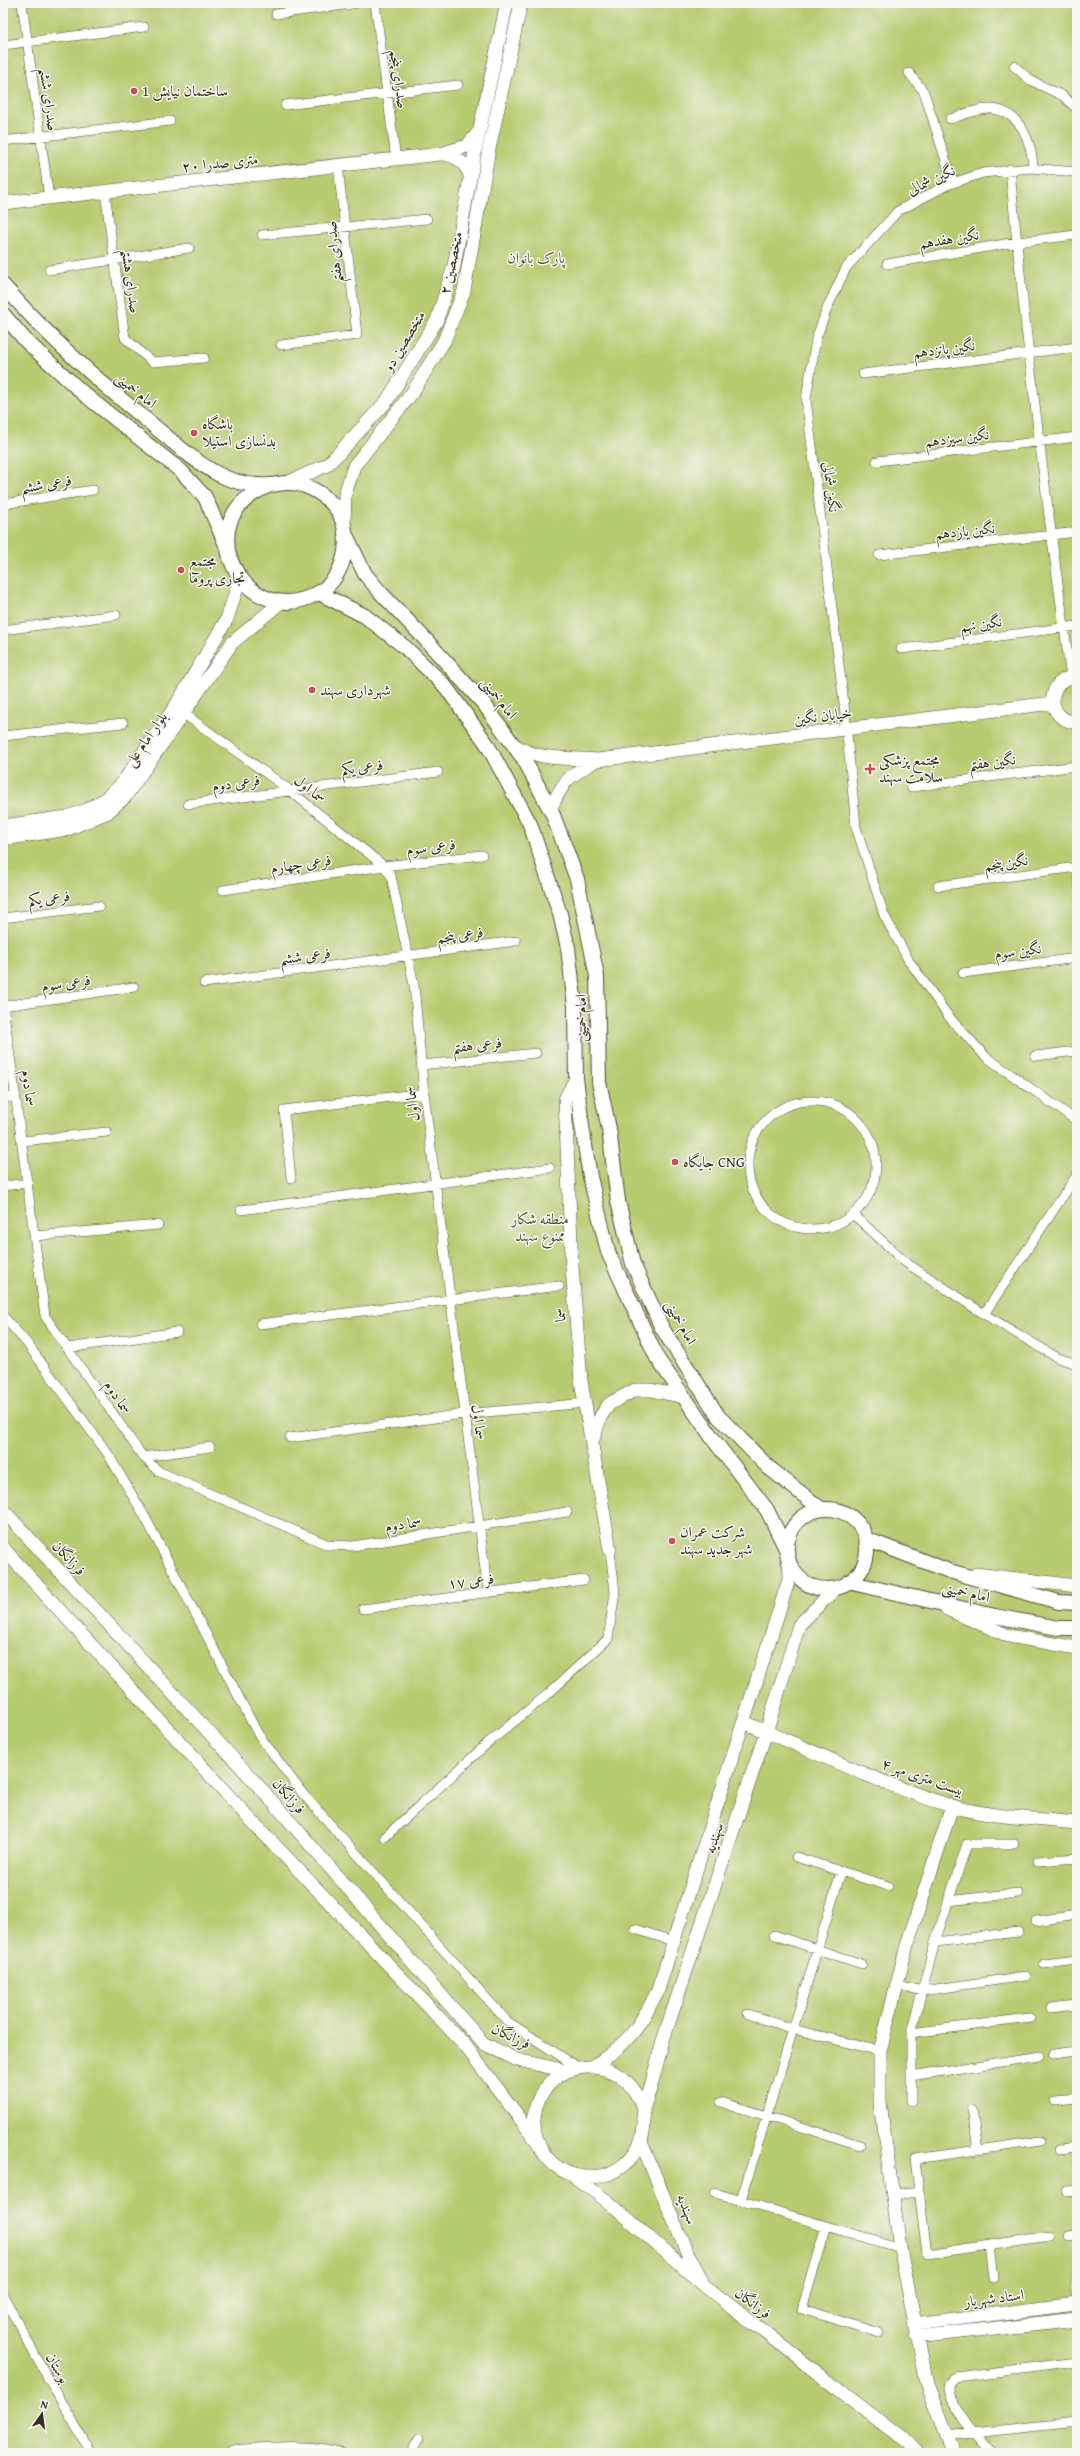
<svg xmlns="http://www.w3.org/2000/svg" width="1080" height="2456" font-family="'Gentium Book Plus',Amiri,serif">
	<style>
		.green { fill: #b7cb6f; stroke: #797a46 }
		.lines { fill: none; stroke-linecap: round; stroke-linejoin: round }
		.street-casing { stroke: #564739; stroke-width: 10 }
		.secondary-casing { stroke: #564739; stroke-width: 14 }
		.primary-casing { stroke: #564739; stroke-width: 16 }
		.street { stroke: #fff; stroke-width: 9 }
		.secondary { stroke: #fff; stroke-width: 13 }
		.primary { stroke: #fff; stroke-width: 14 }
		.poi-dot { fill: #d1495b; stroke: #f6f6f2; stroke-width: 1.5 }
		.labels { text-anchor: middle; stroke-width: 3; stroke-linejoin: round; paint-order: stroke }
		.street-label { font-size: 15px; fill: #3b2a1e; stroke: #f6f6f2 }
		.poi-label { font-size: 15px; fill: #3b2a1e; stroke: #f6f6f2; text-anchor: start }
		.park-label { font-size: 15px; fill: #5a5232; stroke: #f6f6f2 }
	</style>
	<rect width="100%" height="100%" fill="#f6f6f2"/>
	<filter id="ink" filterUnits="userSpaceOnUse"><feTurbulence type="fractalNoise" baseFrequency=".025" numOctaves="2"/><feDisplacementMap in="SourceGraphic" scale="8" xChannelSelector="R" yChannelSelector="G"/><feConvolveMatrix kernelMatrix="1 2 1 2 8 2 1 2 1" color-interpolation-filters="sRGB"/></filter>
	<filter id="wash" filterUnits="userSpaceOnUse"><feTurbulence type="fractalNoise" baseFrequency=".012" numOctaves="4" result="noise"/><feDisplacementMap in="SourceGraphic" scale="16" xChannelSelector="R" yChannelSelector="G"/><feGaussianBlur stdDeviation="0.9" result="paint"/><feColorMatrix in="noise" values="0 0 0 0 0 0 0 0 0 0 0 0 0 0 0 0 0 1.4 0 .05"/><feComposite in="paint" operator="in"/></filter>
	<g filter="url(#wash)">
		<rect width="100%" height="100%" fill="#efead5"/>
		<path class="green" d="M 3,3 L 1077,3 L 1077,2453 L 3,2453 Z"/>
	</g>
	<g filter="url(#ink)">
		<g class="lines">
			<defs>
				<path id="street" d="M 22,3 L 49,198
					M 375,3 L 396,160
					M 276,14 L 359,3
					M 3,45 L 144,27
					M 1014,66 L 1030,80 L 1063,96 L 1077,109
					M 909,73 L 924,92 L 953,183
					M 285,105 L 458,85
					M 950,119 C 962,115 979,108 992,109 C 1022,112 1032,144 1033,168
					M 3,141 L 170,121
					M 1010,169 C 1025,339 1047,508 1071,677
					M 1077,172 L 1030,168 L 983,173 L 947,185 L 898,211 L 846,268 L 828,306 L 816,339 L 806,399 L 844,704 L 856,827 L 884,915 L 909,961 L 949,1017 L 986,1057 L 1077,1121
					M 105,192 L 125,338 L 152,362 L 204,358
					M 262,235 L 427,219
					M 887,264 L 1017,242 L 1077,235
					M 49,270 L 189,248
					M 281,345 L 357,335 L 338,166
					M 863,374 L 1077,347
					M 877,461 L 1077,437
					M 3,504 L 93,490
					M 879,555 L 1077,532
					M 3,630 L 116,615
					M 901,649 L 1077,626
					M 183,713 L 288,789 L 384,866 L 391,876 L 414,985 L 424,1093 L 488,1593
					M 3,736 L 123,723
					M 911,787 L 1077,766
					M 188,804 L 438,772
					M 938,886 L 1077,867
					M 223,890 L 384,866 L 482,855
					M 3,918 L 99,906
					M 963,973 L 1077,958
					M 204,983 L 516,941
					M 3,1004 L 45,1316 L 143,1457 L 160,1472 L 328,1545 L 353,1546 L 567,1512
					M 3,1006 L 134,987
					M 1035,1056 L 1077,1051
					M 422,1065 L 536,1053
					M 3,1098 L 16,1096
					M748 1165a64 64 0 1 1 128 0a64 64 0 1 1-128 0Z
					M 23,1141 L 107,1132
					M 291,1178 L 284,1110 L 424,1093
					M 3,1186 L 28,1183
					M 241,1210 L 550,1168
					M 853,1214 L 905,1262 L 984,1314 L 1058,1358 L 1077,1364
					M 35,1236 L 158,1225
					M 984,1314 L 1077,1175
					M 3,1316 L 26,1342 L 108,1454 L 145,1517 L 258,1734 L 303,1794 L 507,2021 L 579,2068
					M 260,1324 L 559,1286
					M 68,1348 L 177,1332
					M 290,1438 L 464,1414 L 576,1404
					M 143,1457 L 210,1447
					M 363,1609 L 584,1580
					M 385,1837 L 488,1743 L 548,1694 L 608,1639 L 615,1592 L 610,1550
					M 796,1857 L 888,1886
					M 1038,1861 L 1077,1858
					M 948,1901 L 1018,1893
					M 1036,1921 L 1077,1915
					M 635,1929 L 673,1941
					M 774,1935 L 862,1964
					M 935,1942 L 1018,1932
					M 1044,1964 L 1077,1960
					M 896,1984 L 922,1991 L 1026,1976
					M 1051,2008 L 1077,2005
					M 748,2014 L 793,2029 L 880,2051
					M 911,2033 L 1030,2018
					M 1054,2053 L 1077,2050
					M 911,2076 L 1040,2056
					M 1053,2100 L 1077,2098
					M 911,2101 L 911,2033 L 935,1942 L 967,1844 L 1014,1844
					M 721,2102 L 860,2145
					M 972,2110 L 978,2150
					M 1040,2141 L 915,2159 L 927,2254 L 1050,2236
					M 1058,2149 L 1077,2147
					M 1066,2191 L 1077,2190
					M 715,2193 L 900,2248
					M 894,2194 L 919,2191
					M 741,2200 L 841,1872
					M 827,2226 L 802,2309 L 879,2333
					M 1069,2235 L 1077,2234
					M 990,2245 L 994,2278
					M 3,2295 L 36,2357 L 91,2453
					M 945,2435 L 1077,2421
					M 232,2453 L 233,2450 C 264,2447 311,2443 341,2453
					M 411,2453 L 419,2439
					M 993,2453 C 982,2439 947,2405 948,2387 C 948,2382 952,2379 955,2377 L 1077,2362"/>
				<path id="secondary" d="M 442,154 C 456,156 464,161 470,175
					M 3,203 L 440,154 L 467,146 L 477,134
					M 287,483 L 327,465 L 337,455 L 386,402 L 437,320 L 454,266 L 475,151 L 507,3
					M 344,524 L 345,494 L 354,466 L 412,393 L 444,341 L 464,291 L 489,149 L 521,3
					M 1077,677 C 1045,676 1045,722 1077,722
					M 513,744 C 539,762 568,757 598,760 L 1052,703
					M 550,810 C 565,778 567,778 596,760
					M 3,826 L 67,817 L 87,810 L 105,799 L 121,785 L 175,707 L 227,619 L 240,578
					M 3,839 L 68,829 L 108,812 L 125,797 L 232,643 L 281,602
					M 576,1078 L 565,1099 L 572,1267 L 581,1381 L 610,1550
					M 593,1439 L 601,1416 L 609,1404 L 635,1390 L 651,1390 L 684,1397
					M 3,1510 L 265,1793 L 483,2043 L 517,2060 L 567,2071
					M 3,1548 L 248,1817 L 464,2044 L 539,2144
					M 976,1574 L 1077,1586
					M 947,1609 L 1009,1636 L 1077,1648
					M 743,1722 C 812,1750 880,1784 951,1806 C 989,1817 1038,1819 1077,1823
					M 952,1806 L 907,1945 L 880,2051 L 880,2103 L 900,2248 L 927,2384 L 954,2453
					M 592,2067 C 627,2045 640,2027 658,1990 L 790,1576 L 789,1562
					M534 2122a55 55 0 1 1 110 0a55 55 0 1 1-110 0Z
					M 643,2110 L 651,2086 L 663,2040 L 766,1732 L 799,1625 L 836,1588
					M 641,2142 L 686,2250 L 702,2280
					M 571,2174 L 607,2201 L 706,2287 L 921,2453
					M 914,2324 L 1077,2304
					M 916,2337 L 1077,2319"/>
				<path id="primary" d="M 3,285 C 48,337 96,379 149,422 C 171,440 192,460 218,474 C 233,482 252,486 269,485 C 275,485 281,483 287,483 C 305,483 322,492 334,506 C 355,531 347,577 318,593 C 251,631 194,537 250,496 C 255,492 262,489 268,486
					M 3,314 L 26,341 L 85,395 L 181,471 L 205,497 L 227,547
					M 345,533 L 365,574 L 380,592 L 425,639 L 484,704 L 525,761 L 553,815 L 577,879 L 597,976 L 599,1082 L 609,1129 L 618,1201 L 633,1264 L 662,1328 L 718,1416 L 768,1467 L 821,1509
					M 319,593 L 365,616 L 406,648 L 445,686 L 487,744 L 530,824 L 560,914 L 568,948 L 575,1006 L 576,1078 L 582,1126 L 590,1177 L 608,1252 L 657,1358 L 716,1443 L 767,1510 L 786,1549
					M787 1549a40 40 0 1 1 80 0a40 40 0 1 1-80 0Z
					M 866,1539 L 949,1571 L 1059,1602 L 1077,1603
					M 848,1582 L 995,1616 L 1058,1628 L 1077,1628"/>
			</defs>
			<use href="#street" class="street-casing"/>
			<use href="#secondary" class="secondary-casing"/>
			<use href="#primary" class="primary-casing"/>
			<use href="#street" class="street"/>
			<use href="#secondary" class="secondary"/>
			<use href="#primary" class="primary"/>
		</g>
	</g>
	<g class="poi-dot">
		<circle cx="134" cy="91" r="4"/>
		<circle cx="194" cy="433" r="4"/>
		<circle cx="181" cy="570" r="4"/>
		<circle cx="312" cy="690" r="4"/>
		<path d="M868 763h4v4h4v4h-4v4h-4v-4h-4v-4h4z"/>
		<circle cx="675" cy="1162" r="4"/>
		<circle cx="672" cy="1541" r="4"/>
	</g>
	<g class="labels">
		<g class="street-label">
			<text transform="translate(399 79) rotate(82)" y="5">صدرای پنجم</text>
			<text transform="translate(49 99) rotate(82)" y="5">صدرای ششم</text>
			<text transform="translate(220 163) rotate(-6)" y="5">۲۰ متری صدرا</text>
			<text transform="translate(931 180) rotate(-25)" y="5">نگین شمالی</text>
			<text transform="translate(949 239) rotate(-9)" y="5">نگین هفدهم</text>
			<text transform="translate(334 252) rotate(-96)" y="5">صدرای هفتم</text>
			<text transform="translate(451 263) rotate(-78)" y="5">متخصصین ۲</text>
			<text transform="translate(131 281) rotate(82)" y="5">صدرای هشتم</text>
			<text transform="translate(404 341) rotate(-59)" y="5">متخصصین دو</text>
			<text transform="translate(944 349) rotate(-7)" y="5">نگین پانزدهم</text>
			<text transform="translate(136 390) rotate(39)" y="5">امام خمینی</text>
			<text transform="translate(957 438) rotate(-7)" y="5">نگین سیزدهم</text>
			<text transform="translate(46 484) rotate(-9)" y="5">فرعی ششم</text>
			<text transform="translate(831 487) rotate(83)" y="5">نگین شمالی</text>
			<text transform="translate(965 531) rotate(-6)" y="5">نگین یازدهم</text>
			<text transform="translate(981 624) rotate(-8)" y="5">نگین نهم</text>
			<text transform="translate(499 698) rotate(52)" y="5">امام خمینی</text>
			<text transform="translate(823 716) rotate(-7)" y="5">خیابان نگین</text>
			<text transform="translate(146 739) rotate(-55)" y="5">بلوار امام علی</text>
			<text transform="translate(992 762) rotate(-7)" y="5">نگین هفتم</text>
			<text transform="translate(362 767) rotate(-7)" y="5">فرعی یکم</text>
			<text transform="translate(236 783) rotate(-8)" y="5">فرعی دوم</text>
			<text transform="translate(310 789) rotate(38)" y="5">سما اول</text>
			<text transform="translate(431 847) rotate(-7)" y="5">فرعی سوم</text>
			<text transform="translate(1006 863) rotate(-8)" y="5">نگین پنجم</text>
			<text transform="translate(301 864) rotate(-8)" y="5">فرعی چهارم</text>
			<text transform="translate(49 898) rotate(-7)" y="5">فرعی یکم</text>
			<text transform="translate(460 935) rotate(-8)" y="5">فرعی پنجم</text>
			<text transform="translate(1018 951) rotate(-7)" y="5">نگین سوم</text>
			<text transform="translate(305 956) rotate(-7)" y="5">فرعی ششم</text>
			<text transform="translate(66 983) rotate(-8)" y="5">فرعی سوم</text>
			<text transform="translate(581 1018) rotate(-90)" y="5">امام خمینی</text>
			<text transform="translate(477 1045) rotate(-6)" y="5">فرعی هفتم</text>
			<text transform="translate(29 1088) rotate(82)" y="5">سما دوم</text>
			<text transform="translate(412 1104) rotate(-97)" y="5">سما اول</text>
			<text transform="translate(560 1315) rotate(-95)" y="5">سما</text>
			<text transform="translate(681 1322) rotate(61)" y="5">امام خمینی</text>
			<text transform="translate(118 1397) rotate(56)" y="5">سما دوم</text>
			<text transform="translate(479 1422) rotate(83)" y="5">سما اول</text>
			<text transform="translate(403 1524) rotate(-9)" y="5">سما دوم</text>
			<text transform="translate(69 1558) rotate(47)" y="5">فرزانگان</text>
			<text transform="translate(471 1581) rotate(-7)" y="5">فرعی ۱۷</text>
			<text transform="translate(966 1592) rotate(13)" y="5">امام خمینی</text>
			<text transform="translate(923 1777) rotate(19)" y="5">بیست متری مهر ۴</text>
			<text transform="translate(289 1796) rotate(49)" y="5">فرزانگان</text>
			<text transform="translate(714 1838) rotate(-72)" y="5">سهندیه</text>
			<text transform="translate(511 2036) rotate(25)" y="5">فرزانگان</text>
			<text transform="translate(687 2209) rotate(68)" y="5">سهندیه</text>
			<text transform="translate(994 2298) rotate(-7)" y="5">استاد شهریار</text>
			<text transform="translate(753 2303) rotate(37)" y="5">فرزانگان</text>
			<text transform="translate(58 2368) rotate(60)" y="5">بوستان</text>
		</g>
		<g class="poi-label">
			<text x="142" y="96">ساختمان نیایش 1</text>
			<text x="202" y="429">باشگاه<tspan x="202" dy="17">بدنسازی استیلا</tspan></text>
			<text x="189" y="566">مجتمع<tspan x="189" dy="17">تجاری پروما</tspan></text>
			<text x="320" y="695">شهرداری سهند</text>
			<text x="879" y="765">مجتمع پزشکی<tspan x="879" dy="17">سلامت سهند</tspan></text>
			<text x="683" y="1167">جایگاه CNG</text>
			<text x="680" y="1537">شرکت عمران<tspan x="680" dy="17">شهر جدید سهند</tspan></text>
		</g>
		<g class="park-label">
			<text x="536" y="263">پارک بانوان</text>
			<text x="540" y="1224">منطقه شکار<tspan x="540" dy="17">ممنوع سهند</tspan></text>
		</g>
	</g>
	<rect width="1080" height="2456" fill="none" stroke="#f6f6f2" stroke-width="16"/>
	<g transform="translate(42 2414) rotate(14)" stroke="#f6f6f2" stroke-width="3" paint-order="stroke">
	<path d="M0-3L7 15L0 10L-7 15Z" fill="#3b2a1e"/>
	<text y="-6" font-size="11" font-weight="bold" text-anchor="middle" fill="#3b2a1e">N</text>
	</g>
</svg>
